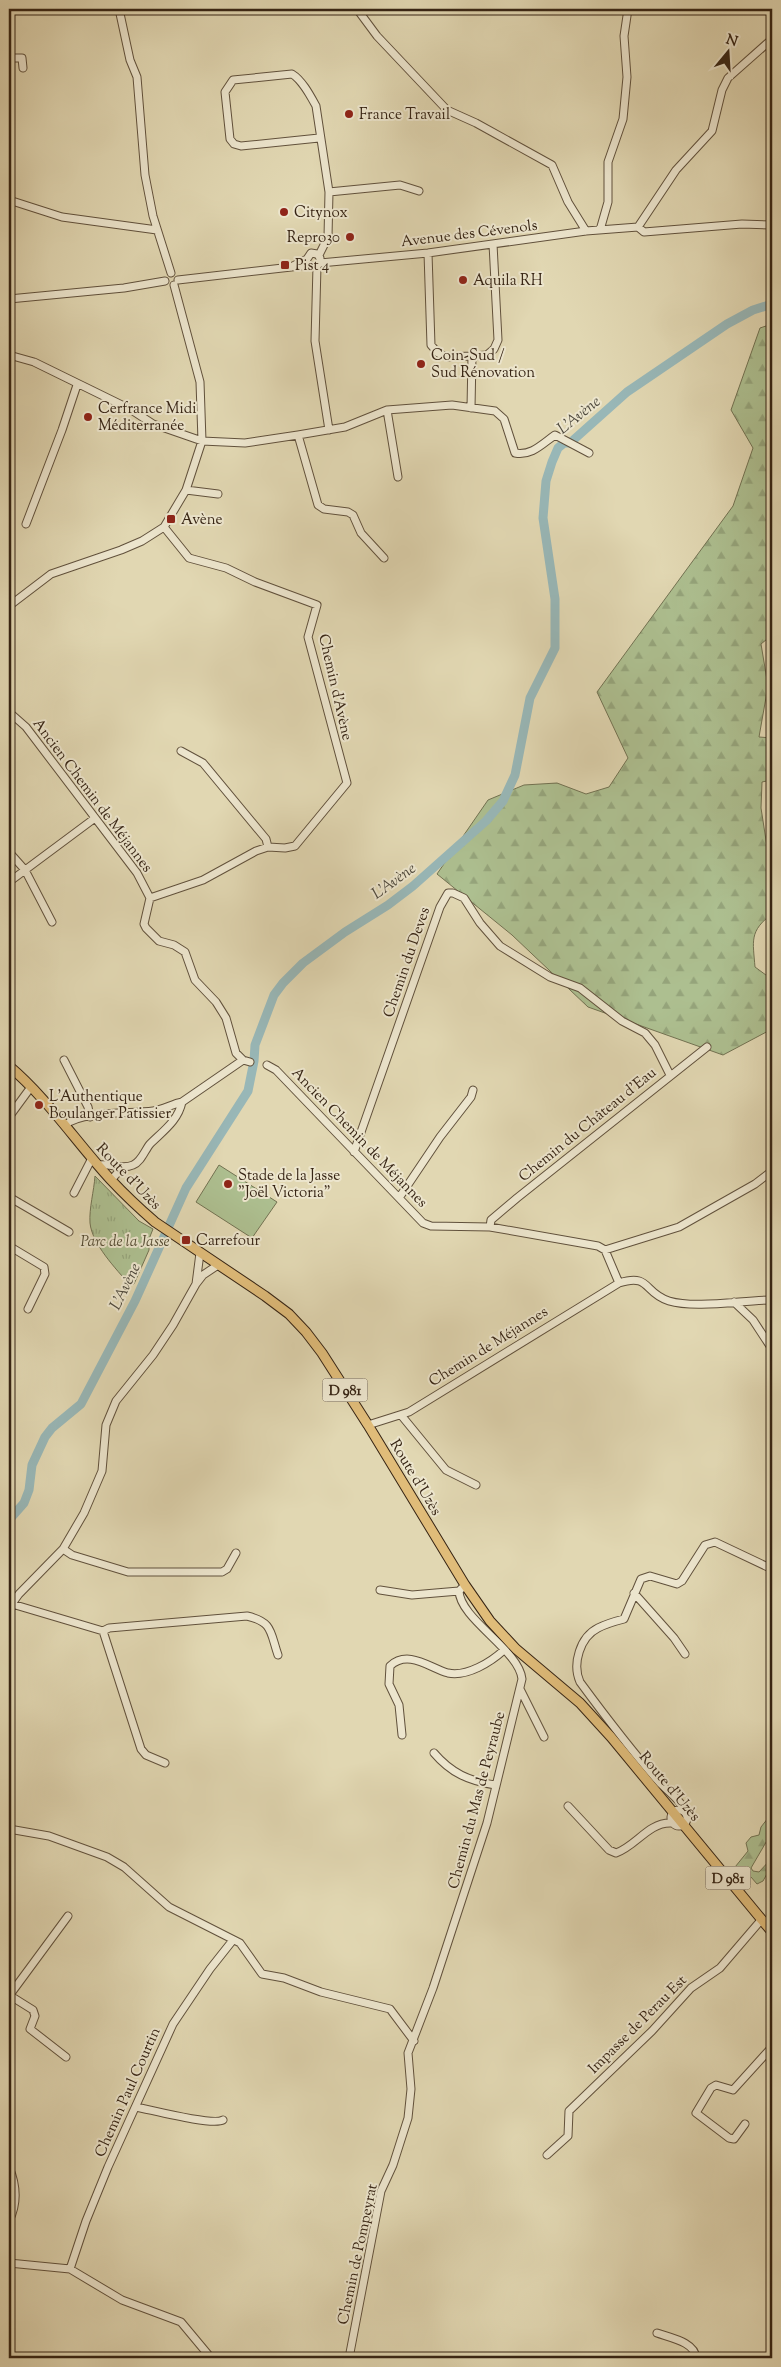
<svg xmlns="http://www.w3.org/2000/svg" width="781" height="2367" font-family="'Sorts Mill Goudy',serif">
	<style>
		.grass { fill: url(#grass-tufts); stroke: #727252 }
		.forest { fill: url(#forest-firs); stroke: #727252 }
		.pitch { fill: #adbf90; stroke: #727252 }
		.lines { fill: none; stroke-linecap: round; stroke-linejoin: round }
		.river { stroke: #98b7b7; stroke-width: 9 }
		.minor-casing { stroke: #61513c; stroke-width: 9 }
		.major-casing { stroke: #362414; stroke-width: 11 }
		.minor { stroke: #ece5cd; stroke-width: 7 }
		.major { stroke: #e0bc79; stroke-width: 9 }
		.poi-dot { fill: #8f2418; stroke: #ece5cd; stroke-width: 2 }
		.labels { text-anchor: middle; stroke-width: 4; stroke-linejoin: round; paint-order: stroke }
		.shield { fill: #ece5cd; stroke: #6d5e4c; stroke-width: 1 }
		.shield-label { font-size: 14px; font-weight: bold; fill: #362414 }
		.poi-label { font-size: 15px; fill: #362414; stroke: #ece5cd; text-anchor: start }
		.street-label { font-size: 15px; fill: #362414; stroke: #ece5cd }
		.park-label { font-size: 15px; font-style: italic; fill: #544b33; stroke: #ece5cd }
		.water-label { font-size: 16px; font-style: italic; fill: #4e493d; stroke: #ece5cd }
	</style>
	<defs>
		<pattern id="grass-tufts" width="24" height="20" patternUnits="userSpaceOnUse" patternTransform="scale(1.25)"><rect width="24" height="20" fill="#adbf90"/><path d="M3 7l-1-3M5 7V3M7 7l1-3M15 17l-1-3M17 17v-4M19 17l1-3" fill="none" stroke="#95a47b"/></pattern>
		<pattern id="forest-firs" width="22" height="20" patternUnits="userSpaceOnUse" patternTransform="scale(1.25)"><rect width="22" height="20" fill="#adbf90"/><path d="M5 1l3.5 6h-7zM16 11l3.5 6h-7z" fill="#95a47b"/></pattern>
	</defs>
	<rect width="100%" height="100%" fill="#e1d7b2"/>
	<filter id="stains"><feTurbulence type="fractalNoise" baseFrequency=".004" numOctaves="4"/><feColorMatrix values="0 0 0 0 .2 0 0 0 0 .09 0 0 0 0 .02 0 0 0 .5 -.17"/></filter>
	<radialGradient id="worn" r=".72"><stop offset=".6" stop-color="#630" stop-opacity="0"/><stop offset="1" stop-color="#630" stop-opacity=".3"/></radialGradient>
	<path class="grass" d="M 95,1176 L 139,1221 L 153,1229 L 149,1239 L 149,1250 L 134,1284 L 130,1285 C 116,1269 92,1244 90,1223 C 89,1208 94,1191 95,1176 Z"/>
	<path class="forest" d="M 772,324 L 772,635 L 761,644 L 768,686 L 759,737 L 772,738 L 772,782 L 771,780 L 762,782 L 761,808 L 772,879 L 772,914 C 749,931 753,941 755,967 L 770,978 L 772,984 L 772,1029 L 723,1055 L 588,1007 L 512,935 L 437,874 L 488,800 L 524,785 L 557,783 L 586,794 L 609,787 L 628,758 L 597,692 L 733,506 L 753,448 L 731,410 L 760,328 Z
		M 772,1813 L 772,1832 L 751,1868 L 753,1871 L 759,1872 L 771,1859 L 772,1865 L 763,1881 L 757,1884 L 751,1877 L 738,1872 L 734,1874 L 731,1872 L 748,1851 L 746,1843 L 751,1837 L 759,1835 L 761,1827 Z"/>
	<path class="pitch" d="M 219,1165 L 277,1202 L 252,1238 L 196,1202 Z"/>
	<g class="lines">
		<path class="river" d="M 9,1520 L 24,1503 L 29,1490 L 32,1465 L 45,1437 L 52,1428 L 81,1404 L 135,1301 L 186,1188 L 248,1091 L 254,1061 L 255,1045 L 274,995 L 283,983 L 303,963 L 345,932 L 388,905 L 413,886 L 486,821 L 503,801 L 515,775 L 530,698 L 555,648 L 555,599 L 543,518 L 546,481 L 552,462 L 558,448 L 564,443 L 570,443 L 627,392 L 727,324 L 753,310 L 772,304"/>
		<defs>
			<path id="minor" d="M 119,9 L 130,60 L 137,77 L 145,175 L 153,216 L 171,273
				M 357,9 L 377,36 L 447,110 L 476,123 L 552,165 L 568,202 L 586,231
				M 9,58 L 22,58 L 23,68
				M 329,192 L 400,185 L 419,191
				M 9,200 L 62,217 L 157,230
				M 638,227 L 644,232 L 742,224 L 772,225
				M 600,230 L 608,202 L 608,162 L 623,119 L 627,77 L 624,36 L 628,9
				M 428,253 L 431,345 L 438,353 L 447,357 L 472,356 L 487,355 L 494,349 L 498,340 L 493,244
				M 319,255 L 328,237 L 329,192 L 316,106 C 310,95 302,80 292,74 L 233,80 L 225,92 L 230,139 L 234,144 L 241,146 L 319,138
				M 320,263 L 428,253 L 586,231 L 638,227 L 676,170 L 712,131 L 722,90 L 728,78 L 772,39
				M 317,266 L 315,341 L 329,430
				M 178,280 L 309,265 L 315,267 L 320,263 L 320,258 L 317,254 L 311,253 L 307,259 L 291,267
				M 9,299 L 124,288 L 165,281
				M 9,355 L 34,362 L 130,409 L 153,424 L 202,441 L 245,443 L 298,435 L 345,427 L 387,410 L 452,405 L 495,411 L 504,419 L 515,453 C 532,456 542,444 555,435 L 589,453
				M 471,408 L 472,356
				M 387,410 L 398,477
				M 298,435 L 318,505 L 324,509 L 348,512 L 353,515 L 361,533 L 384,558
				M 186,490 L 218,494
				M 26,524 L 62,430 L 77,385
				M 9,606 L 51,574 L 121,550 L 142,541 L 164,527 L 186,490 L 202,441 L 200,382 L 174,285
				M 9,712 L 26,727 L 137,873 L 150,898 L 144,924 L 146,928 L 159,941 L 174,945 L 185,952 L 195,980 L 216,1002 L 226,1018 L 236,1053 L 243,1060 L 250,1062
				M 181,751 L 203,763 L 266,839 L 268,847
				M 9,852 L 25,870 L 52,922
				M 9,882 L 95,818
				M 150,898 L 203,880 L 256,851 L 268,847 L 285,848 L 295,846 L 347,783 L 308,637 L 317,605 L 255,582 L 226,568 L 189,558 L 164,527
				M 64,1060 L 88,1107 L 90,1117
				M 267,1065 L 276,1070 L 423,1223 L 431,1226 L 490,1227 L 598,1246 L 605,1250 L 619,1283
				M 9,1117 L 31,1087
				M 65,1125 C 82,1111 130,1114 153,1111 C 163,1110 172,1104 182,1102
				M 354,1152 L 440,907 L 448,893 L 453,893 L 464,898 L 480,923 L 500,946 L 550,977 L 580,988 L 622,1021 L 645,1033 L 655,1045 L 670,1075
				M 99,1165 C 110,1163 122,1170 133,1165 C 141,1162 145,1150 150,1144 C 163,1131 178,1121 182,1102 L 243,1060
				M 111,1180 L 123,1167
				M 74,1193 L 92,1158
				M 9,1197 L 69,1232
				M 399,1198 L 440,1137 L 471,1097 L 473,1090
				M 490,1227 L 491,1220 L 517,1198 L 707,1047
				M 9,1246 L 44,1267 L 45,1274 L 28,1309
				M 605,1250 L 679,1227 L 755,1184 L 772,1171
				M 196,1284 L 200,1253
				M 734,1302 L 753,1320 L 772,1349
				M 401,1415 L 446,1470 L 476,1485
				M 368,1425 L 409,1412 L 619,1283 C 651,1273 643,1293 669,1301 C 696,1309 743,1300 772,1300
				M 63,1549 L 72,1555 L 128,1572 L 222,1572 L 227,1569 L 236,1553
				M 380,1590 L 412,1595 L 459,1591
				M 634,1593 L 674,1638 L 685,1654
				M 12,1604 L 103,1631 L 109,1628 L 247,1616 C 273,1622 270,1632 278,1655
				M 9,1608 L 19,1594 L 63,1549 L 84,1513 L 102,1471 L 106,1425 L 116,1401 L 153,1355 L 173,1325 L 196,1284 L 203,1275 L 218,1265
				M 103,1631 L 141,1749 L 146,1755 L 165,1763
				M 520,1689 L 544,1737
				M 402,1735 L 399,1705 L 389,1684 L 390,1666 C 408,1649 430,1668 448,1673 C 467,1677 491,1662 504,1650
				M 434,1753 C 451,1773 469,1781 495,1785
				M 568,1806 L 609,1850 L 616,1853 C 636,1846 648,1823 670,1823
				M671 1818a8 8 0 1 1 16 0a8 8 0 1 1-16 0Z
				M 684,1810 C 683,1802 665,1789 659,1782 C 631,1750 605,1716 580,1682 C 572,1664 580,1637 598,1628 C 606,1624 616,1621 624,1619 L 641,1579 L 650,1576 L 677,1584 L 682,1581 L 705,1545 L 715,1542 L 772,1569
				M 9,1829 L 49,1836 L 107,1857 L 124,1867 L 169,1907 L 240,1943 L 262,1974 L 284,1978 L 321,1992 L 390,2009 L 414,2041
				M 9,1995 L 33,2010 L 35,2016 L 30,2029 L 66,2057
				M 9,1996 L 68,1916
				M 136,2107 C 152,2110 212,2126 223,2120
				M 745,2124 L 734,2139 L 729,2138 L 696,2113 L 711,2088 L 716,2085 L 733,2090 L 772,2047
				M 547,2155 L 568,2136 L 569,2111 L 652,2031 L 691,1988 L 720,1968 L 762,1919
				M 9,2167 C 17,2186 18,2203 9,2221
				M 9,2263 L 70,2269 L 122,2300 L 181,2322 L 211,2358
				M 70,2269 L 86,2221 L 108,2167 L 173,2024 L 210,1969 L 233,1940
				M 657,2333 C 671,2338 695,2342 696,2358
				M 349,2358 L 381,2191 L 393,2165 L 408,2118 L 411,2089 L 408,2053 L 433,1988 L 487,1823 L 522,1679 C 519,1650 460,1619 459,1591 L 465,1585"/>
			<path id="major" d="M 9,1066 C 48,1099 76,1142 111,1180 C 125,1195 140,1209 155,1222 L 265,1296 L 289,1314 L 306,1332 L 322,1353 L 368,1425 L 465,1585 L 490,1621 L 516,1649 L 580,1703 L 611,1737 L 772,1932"/>
		</defs>
		<use href="#minor" class="minor-casing"/>
		<use href="#major" class="major-casing"/>
		<use href="#minor" class="minor"/>
		<use href="#major" class="major"/>
	</g>
	<g class="poi-dot">
		<circle cx="349" cy="114" r="5"/>
		<circle cx="284" cy="212" r="5"/>
		<circle cx="350" cy="237" r="5"/>
		<rect x="280" y="260" width="10" height="10" rx="2.5"/>
		<circle cx="463" cy="280" r="5"/>
		<circle cx="421" cy="364" r="5"/>
		<circle cx="88" cy="417" r="5"/>
		<rect x="166" y="514" width="10" height="10" rx="2.5"/>
		<circle cx="39" cy="1105" r="5"/>
		<circle cx="228" cy="1184" r="5"/>
		<rect x="181" y="1235" width="10" height="10" rx="2.5"/>
	</g>
	<g class="labels">
		<g class="shield">
			<rect x="322.5" y="1378.5" width="45" height="23" rx="4"/>
			<rect x="705.5" y="1866.5" width="45" height="23" rx="4"/>
		</g>
		<g class="shield-label">
			<text x="345" y="1395">D 981</text>
			<text x="728" y="1883">D 981</text>
		</g>
		<g class="poi-label">
			<text x="359" y="119">France Travail</text>
			<text x="294" y="217">Citynox</text>
			<text x="340" y="242" text-anchor="end">Repro30</text>
			<text x="295" y="270">Pist 4</text>
			<text x="473" y="285">Aquila RH</text>
			<text x="431" y="360">Coin-Sud /<tspan x="431" dy="17">Sud Rénovation</tspan></text>
			<text x="98" y="413">Cerfrance Midi<tspan x="98" dy="17">Méditerranée</tspan></text>
			<text x="181" y="524">Avène</text>
			<text x="49" y="1101">L'Authentique<tspan x="49" dy="17">Boulanger Patissier</tspan></text>
			<text x="238" y="1180">Stade de la Jasse<tspan x="238" dy="17">"Joël Victoria"</tspan></text>
			<text x="196" y="1245">Carrefour</text>
		</g>
		<g class="street-label">
			<text transform="translate(469 233) rotate(-7)" y="5">Avenue des Cévenols</text>
			<text transform="translate(336 687) rotate(77)" y="5">Chemin d'Avène</text>
			<text transform="translate(93 795) rotate(53)" y="5">Ancien Chemin de Méjannes</text>
			<text transform="translate(406 962) rotate(-71)" y="5">Chemin du Deves</text>
			<text transform="translate(587 1124) rotate(-39)" y="5">Chemin du Château d'Eau</text>
			<text transform="translate(360 1137) rotate(46)" y="5">Ancien Chemin de Méjannes</text>
			<text transform="translate(129 1176) rotate(46)" y="5">Route d'Uzès</text>
			<text transform="translate(488 1346) rotate(-32)" y="5">Chemin de Méjannes</text>
			<text transform="translate(416 1477) rotate(59)" y="5">Route d'Uzès</text>
			<text transform="translate(670 1786) rotate(50)" y="5">Route d'Uzès</text>
			<text transform="translate(476 1800) rotate(-75)" y="5">Chemin du Mas de Peyraube</text>
			<text transform="translate(637 2024) rotate(-45)" y="5">Impasse de Perau Est</text>
			<text transform="translate(127 2092) rotate(-66)" y="5">Chemin Paul Courtin</text>
			<text transform="translate(357 2254) rotate(-78)" y="5">Chemin de Pompeyrat</text>
		</g>
		<g class="park-label">
			<text x="125" y="1246">Parc de la Jasse</text>
		</g>
		<g class="water-label">
			<text transform="translate(578 414) rotate(-39)" y="6">L'Avène</text>
			<text transform="translate(393 880) rotate(-36)" y="6">L'Avène</text>
			<text transform="translate(124 1286) rotate(-64)" y="6">L'Avène</text>
		</g>
	</g>
	<rect width="781" height="2367" fill="none" stroke="#e1d7b2" stroke-width="30"/>
	<rect x="10" y="10" width="761" height="2347" fill="none" stroke="#362414" stroke-width="2.5"/>
	<rect x="15" y="15" width="751" height="2337" fill="none" stroke="#362414"/>
	<g transform="translate(728 52) rotate(18)" stroke="#ece5cd" stroke-width="4" paint-order="stroke">
	<path d="M0-4L9 19L0 12L-9 19Z" fill="#362414"/>
	<text y="-8" font-size="14" font-weight="bold" text-anchor="middle" fill="#362414">N</text>
	</g>
	<rect width="100%" height="100%" filter="url(#stains)"/>
	<rect width="100%" height="100%" fill="url(#worn)"/>
</svg>
